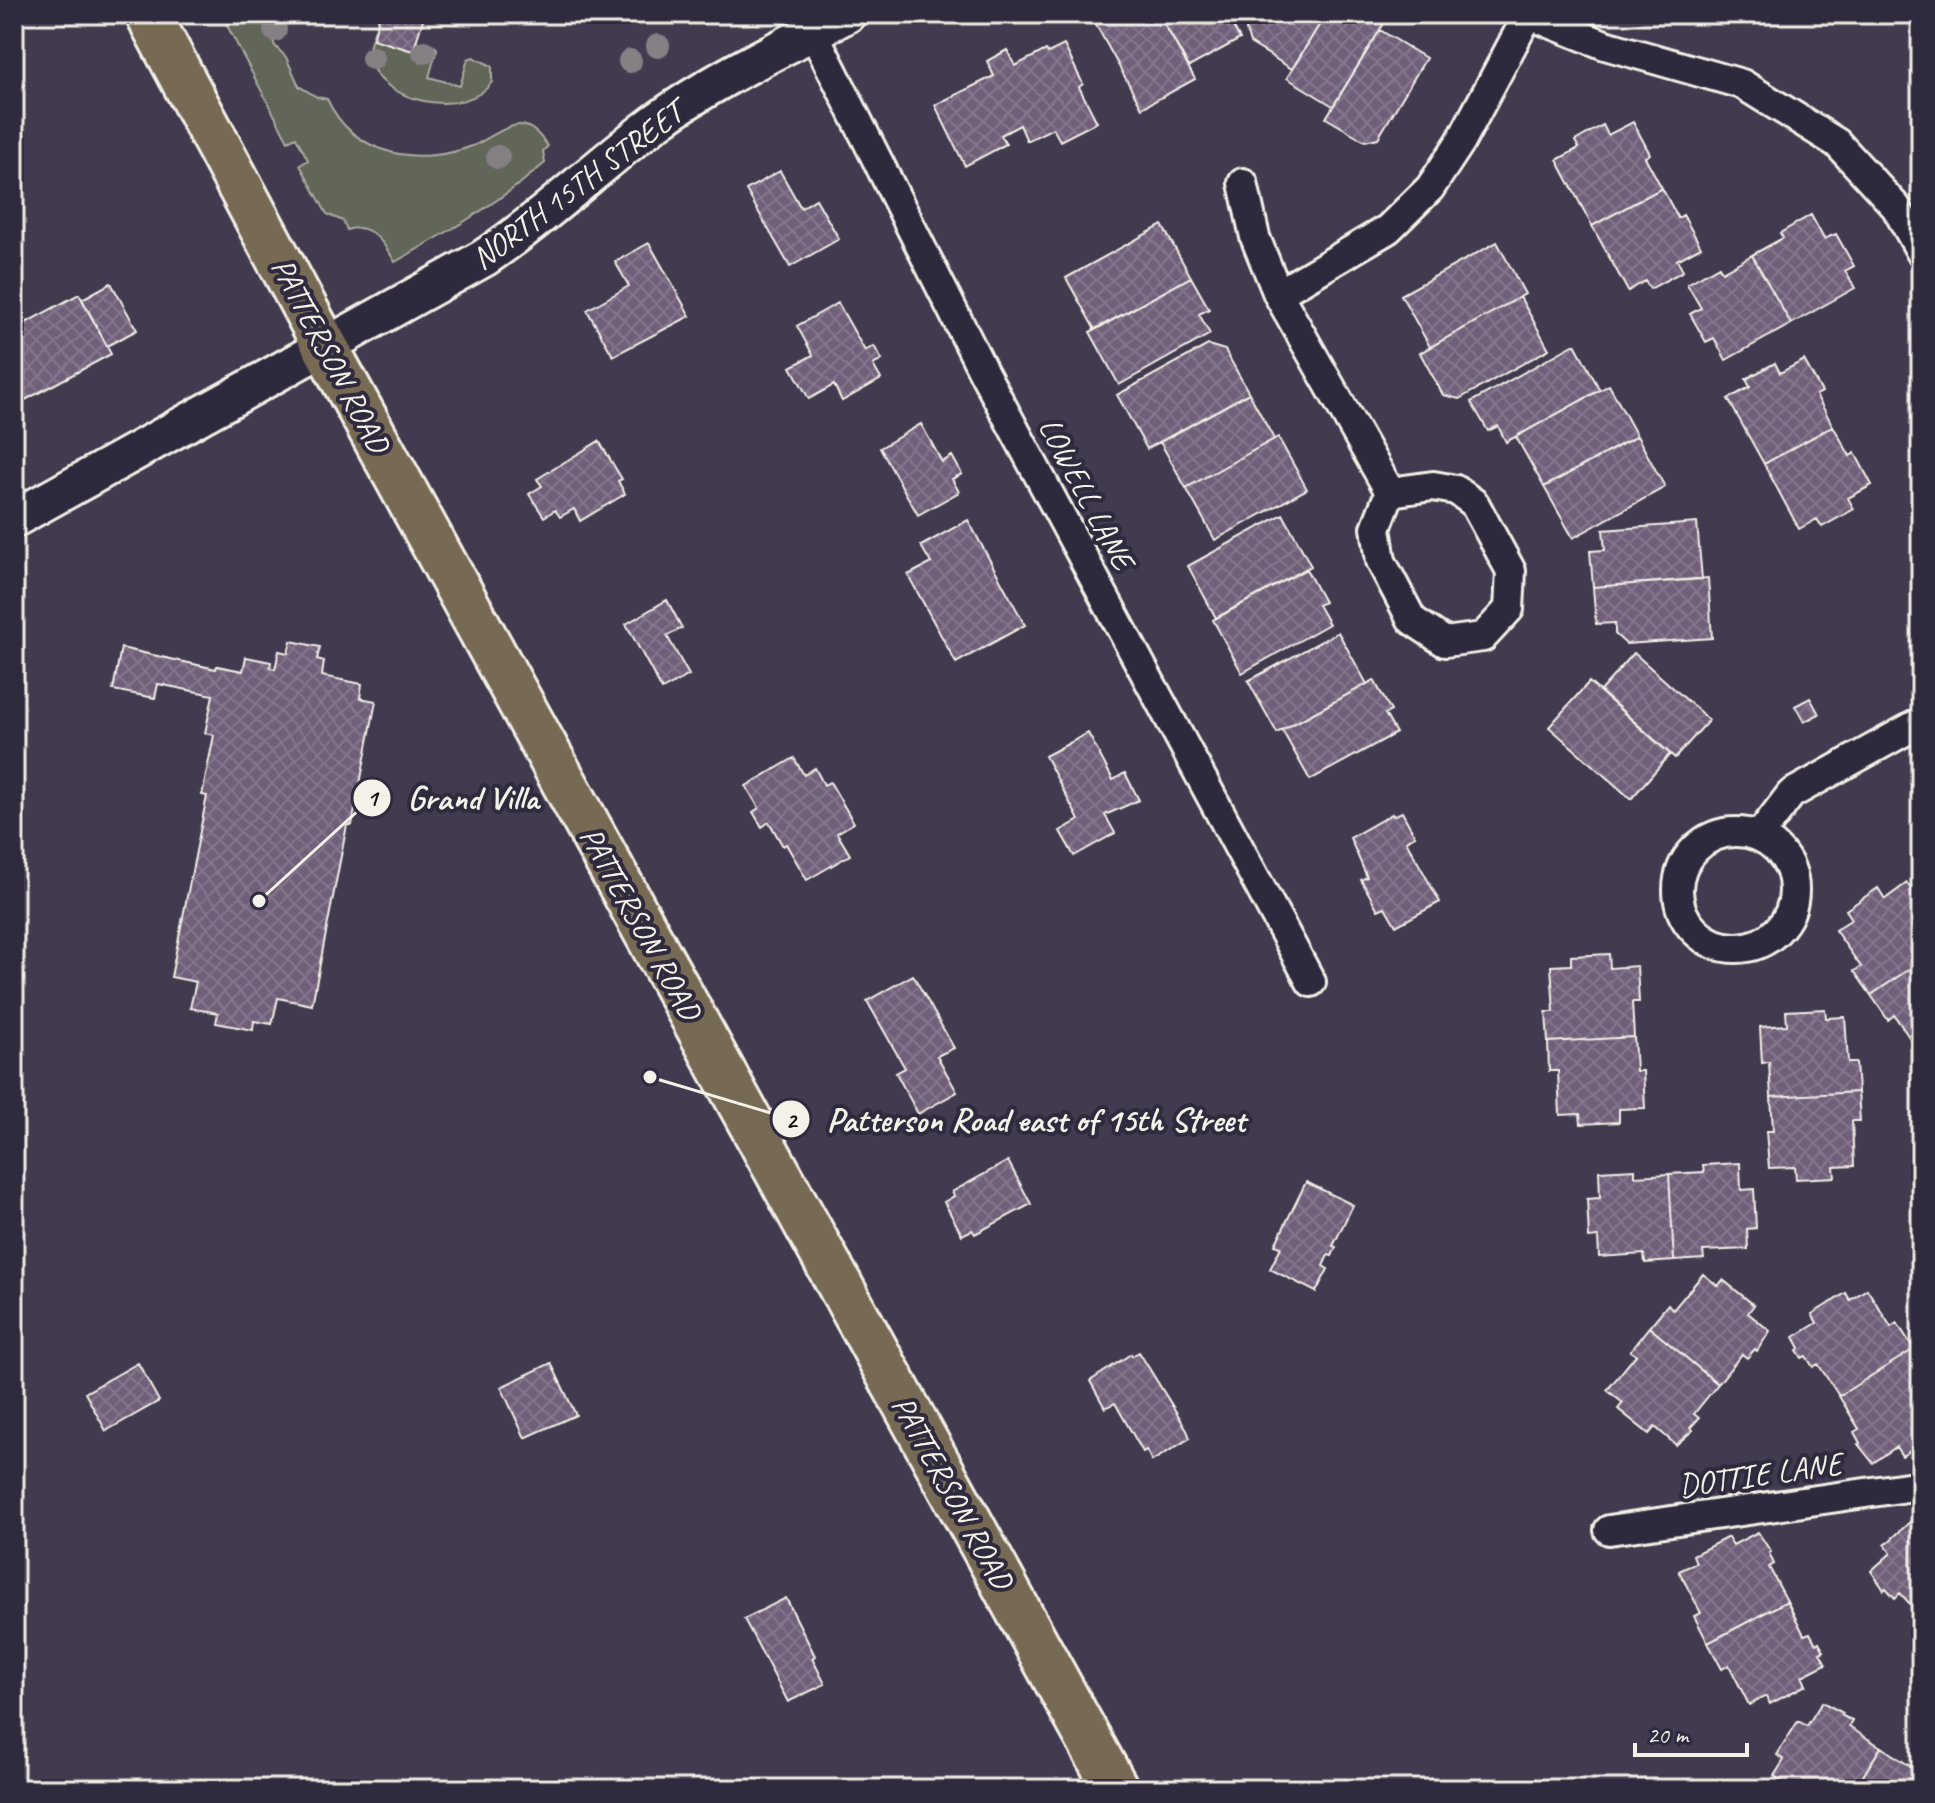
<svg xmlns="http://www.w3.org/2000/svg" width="1935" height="1803" font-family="Caveat,sans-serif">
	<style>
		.green { fill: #626658; stroke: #abaca0; stroke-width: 2 }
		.building { fill: url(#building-cross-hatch); stroke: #f4f1e8; stroke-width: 2 }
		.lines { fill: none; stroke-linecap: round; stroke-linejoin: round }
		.minor-casing { stroke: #f4f1e8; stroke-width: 34 }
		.tertiary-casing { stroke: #f4f1e8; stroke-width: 42 }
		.primary-casing { stroke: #f4f1e8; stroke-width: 50 }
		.minor { stroke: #2f2a3d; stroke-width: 28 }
		.tertiary { stroke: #2f2a3d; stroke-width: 36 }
		.primary { stroke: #766a54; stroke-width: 44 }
		.tree { fill: #848083 }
		.labels { text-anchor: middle; stroke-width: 8; stroke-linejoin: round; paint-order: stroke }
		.street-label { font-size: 32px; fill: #f4f1e8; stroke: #2f2a3d }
		.leader { fill: none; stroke: #f4f1e8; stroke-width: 3 }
		.callout-dot { fill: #f4f1e8; stroke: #2f2a3d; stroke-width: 3 }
		.mark-label { font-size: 24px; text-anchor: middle; font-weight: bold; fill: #111 }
		.callout-label { font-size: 34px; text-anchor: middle; font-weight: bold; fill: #f4f1e8; stroke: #2f2a3d; stroke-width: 8; stroke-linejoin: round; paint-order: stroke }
	</style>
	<defs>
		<pattern id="building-cross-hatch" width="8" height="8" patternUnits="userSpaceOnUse" patternTransform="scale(2)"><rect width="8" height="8" fill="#705f79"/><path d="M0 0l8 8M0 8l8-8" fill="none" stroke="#85768c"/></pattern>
	</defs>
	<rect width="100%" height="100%" fill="#423a4f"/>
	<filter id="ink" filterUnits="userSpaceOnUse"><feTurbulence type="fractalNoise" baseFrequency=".0125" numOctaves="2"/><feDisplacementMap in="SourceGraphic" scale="16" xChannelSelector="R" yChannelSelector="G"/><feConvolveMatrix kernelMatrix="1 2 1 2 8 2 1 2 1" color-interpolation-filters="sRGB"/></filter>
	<g filter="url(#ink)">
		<path class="green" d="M 226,14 L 253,14 L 268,26 L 275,46 L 286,57 L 299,86 L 317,97 L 327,99 C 354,157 420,167 475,145 C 488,139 506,125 520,125 C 532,125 541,137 548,146 L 543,151 L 545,163 C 499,203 448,232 395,262 C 384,243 370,221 347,230 L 343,221 L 327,214 L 300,165 L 308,160 L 296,137 L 288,141 L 222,16 Z
			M 375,29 L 436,47 L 437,49 L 429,77 L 460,86 L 468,59 L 473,57 L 492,66 L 492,82 C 466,119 381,104 369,59 C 367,49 372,38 375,29 Z"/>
		<path class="building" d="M 380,14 L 425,14 L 413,51 L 373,39 Z
			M 1090,14 L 1159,14 L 1195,79 L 1142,108 Z
			M 1159,14 L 1226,14 L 1240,39 L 1189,67 Z
			M 1256,14 L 1326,14 L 1292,69 L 1250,43 L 1246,30 Z
			M 1326,14 L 1377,14 L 1386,20 L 1333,106 L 1287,78 Z
			M 1380,30 L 1426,58 L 1378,138 L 1365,141 L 1326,118 Z
			M 1064,45 L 1083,84 L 1079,87 L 1097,122 L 1060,141 L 1053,128 L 1027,141 L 1020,125 L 1001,135 L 1006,144 L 965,166 L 935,105 L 994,76 L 987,61 L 1007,50 L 1015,66 L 1046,50 L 1048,53 Z
			M 1633,122 L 1650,154 L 1645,157 L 1662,188 L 1592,226 L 1557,160 L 1579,148 L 1575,141 L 1603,125 L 1608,135 Z
			M 780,171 L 801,208 L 816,199 L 839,239 L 790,267 L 746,190 Z
			M 1662,188 L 1678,218 L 1683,215 L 1701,247 L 1677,260 L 1683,271 L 1650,289 L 1645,281 L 1628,291 L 1592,226 Z
			M 1811,215 L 1824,239 L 1836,234 L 1854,266 L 1845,271 L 1855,288 L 1791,324 L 1752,255 L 1783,238 L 1780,233 Z
			M 1162,225 L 1191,277 L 1095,330 L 1066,278 Z
			M 1497,242 L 1525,294 L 1430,347 L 1401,295 Z
			M 649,243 L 690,316 L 613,356 L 587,310 L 629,286 L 615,262 Z
			M 1752,255 L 1791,324 L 1726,360 L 1714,338 L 1706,342 L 1690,314 L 1701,308 L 1687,284 L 1719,266 L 1722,272 Z
			M 1191,277 L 1209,309 L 1199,314 L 1210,334 L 1119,385 L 1090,332 Z
			M 111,283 L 137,330 L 107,346 L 82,299 Z
			M 79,294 L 111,354 L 14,406 L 14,329 Z
			M 1520,297 L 1549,349 L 1459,399 L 1443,395 L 1420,353 Z
			M 838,303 L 865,351 L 874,346 L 882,360 L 873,365 L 881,379 L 842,401 L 834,385 L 809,399 L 791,367 L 813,355 L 797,326 Z
			M 1575,344 L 1600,390 L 1506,442 L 1498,426 L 1488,431 L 1471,402 Z
			M 1208,345 L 1225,350 L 1249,393 L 1147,449 L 1117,395 Z
			M 1804,360 L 1822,392 L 1816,395 L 1833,426 L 1764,464 L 1728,399 L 1750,387 L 1746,379 L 1775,363 L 1780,373 Z
			M 1609,385 L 1637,436 L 1544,487 L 1516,437 Z
			M 1249,393 L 1274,439 L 1186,488 L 1160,442 Z
			M 921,424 L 942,462 L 952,456 L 962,474 L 952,479 L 959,492 L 918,515 L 880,448 Z
			M 1833,426 L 1850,456 L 1855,453 L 1872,485 L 1848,498 L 1854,509 L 1822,527 L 1817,519 L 1799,529 L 1764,464 Z
			M 1637,436 L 1665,487 L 1573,538 L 1544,487 Z
			M 1278,437 L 1307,489 L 1215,540 L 1186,488 Z
			M 599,441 L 622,479 L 618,481 L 625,494 L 580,521 L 574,509 L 560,517 L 555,510 L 544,517 L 529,494 L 542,486 L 537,479 Z
			M 1283,514 L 1311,566 L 1216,618 L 1188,566 Z
			M 968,520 L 1025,625 L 956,663 L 908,575 L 931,563 L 921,546 Z
			M 1697,523 L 1702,579 L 1593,587 L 1590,551 L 1605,550 L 1603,530 Z
			M 1306,569 L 1324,602 L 1318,605 L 1329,624 L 1242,673 L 1213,620 Z
			M 1708,578 L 1712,638 L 1626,644 L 1615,634 L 1615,623 L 1596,624 L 1593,587 Z
			M 667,600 L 682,628 L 667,636 L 689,675 L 662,690 L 626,624 Z
			M 1338,632 L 1367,684 L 1277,733 L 1248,681 Z
			M 291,641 L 320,647 L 317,659 L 324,661 L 322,676 L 362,684 L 360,698 L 376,701 L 352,825 L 347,825 L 312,1005 L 278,998 L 272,1024 L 254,1021 L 253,1030 L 216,1023 L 218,1013 L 190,1008 L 196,982 L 171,977 L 207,796 L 202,795 L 214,735 L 205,733 L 213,695 L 158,684 L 155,698 L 113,690 L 121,648 L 216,669 L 217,666 L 243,671 L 246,657 L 271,662 L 270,668 L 275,669 L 279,651 L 288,653 Z
			M 1634,653 L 1709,720 L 1675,758 L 1600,691 Z
			M 1374,680 L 1391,711 L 1385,714 L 1396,733 L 1310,780 L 1282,730 Z
			M 1589,682 L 1670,754 L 1631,799 L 1549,727 Z
			M 1810,698 L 1819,714 L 1804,722 L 1795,706 Z
			M 1088,733 L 1113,780 L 1125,773 L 1139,800 L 1105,815 L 1115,833 L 1074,856 L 1060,831 L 1079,820 L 1045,756 Z
			M 794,758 L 804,775 L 815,768 L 824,785 L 830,782 L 854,823 L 837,833 L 850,855 L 807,880 L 786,844 L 783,846 L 769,822 L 762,827 L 753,812 L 759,808 L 746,786 Z
			M 1402,812 L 1415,836 L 1406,841 L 1440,902 L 1396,926 L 1385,907 L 1378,910 L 1361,880 L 1367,877 L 1350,838 L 1392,814 L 1393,816 Z
			M 1907,883 L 1921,904 L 1921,961 L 1871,995 L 1854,971 L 1861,967 L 1835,930 L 1852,919 L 1846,910 L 1878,888 L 1885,899 Z
			M 1609,954 L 1610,968 L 1637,966 L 1639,1002 L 1632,1002 L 1634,1037 L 1548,1042 L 1546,1012 L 1554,1012 L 1551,966 L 1571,965 L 1571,956 Z
			M 1921,961 L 1921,1052 L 1920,1053 L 1894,1015 L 1888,1020 L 1871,995 Z
			M 913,975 L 954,1048 L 937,1056 L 957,1092 L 918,1114 L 896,1073 L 905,1068 L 867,1001 Z
			M 1825,1009 L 1826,1018 L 1845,1017 L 1848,1062 L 1856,1062 L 1858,1092 L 1771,1097 L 1769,1062 L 1762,1063 L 1760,1027 L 1787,1025 L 1786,1011 Z
			M 1634,1037 L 1636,1071 L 1643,1071 L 1645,1108 L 1619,1109 L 1619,1122 L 1581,1124 L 1580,1114 L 1560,1115 L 1558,1071 L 1549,1071 L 1548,1042 Z
			M 1858,1092 L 1860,1121 L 1852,1121 L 1854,1166 L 1834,1167 L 1835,1177 L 1796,1179 L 1795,1167 L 1769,1168 L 1766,1131 L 1773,1131 L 1771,1097 Z
			M 1008,1161 L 1031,1204 L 975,1234 L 972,1230 L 962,1235 L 944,1202 L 954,1196 L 952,1192 Z
			M 1740,1163 L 1741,1190 L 1754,1189 L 1756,1228 L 1747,1229 L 1748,1249 L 1703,1251 L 1704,1259 L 1674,1261 L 1669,1174 L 1704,1172 L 1703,1165 Z
			M 1635,1169 L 1635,1176 L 1669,1174 L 1674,1261 L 1645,1263 L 1644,1254 L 1599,1257 L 1598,1237 L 1589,1238 L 1587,1199 L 1600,1198 L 1599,1171 Z
			M 1306,1182 L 1353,1205 L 1333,1246 L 1336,1247 L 1332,1256 L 1328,1255 L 1323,1266 L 1328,1269 L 1316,1292 L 1270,1269 L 1281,1247 L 1275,1245 Z
			M 1703,1274 L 1718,1286 L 1723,1280 L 1754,1305 L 1748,1313 L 1770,1331 L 1757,1351 L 1755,1349 L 1747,1358 L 1742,1354 L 1718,1384 L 1649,1327 L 1668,1304 L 1673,1310 Z
			M 1867,1289 L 1891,1327 L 1897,1323 L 1914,1349 L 1839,1396 L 1818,1364 L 1813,1367 L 1806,1356 L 1802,1358 L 1797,1350 L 1800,1348 L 1794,1337 L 1817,1323 L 1812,1314 L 1846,1293 L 1850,1300 Z
			M 1649,1327 L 1718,1384 L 1694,1414 L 1699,1418 L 1690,1428 L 1693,1430 L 1676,1445 L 1655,1427 L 1649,1434 L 1618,1409 L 1623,1403 L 1607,1390 L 1636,1355 L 1630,1351 Z
			M 1914,1349 L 1921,1360 L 1921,1444 L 1902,1456 L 1896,1447 L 1873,1463 L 1858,1444 L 1860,1443 L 1854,1432 L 1859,1429 L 1839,1396 Z
			M 1139,1352 L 1186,1428 L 1190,1438 L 1152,1461 L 1146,1450 L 1143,1452 L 1115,1403 L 1105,1408 L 1090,1381 L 1131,1354 L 1132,1356 Z
			M 138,1363 L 159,1401 L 106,1431 L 85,1393 Z
			M 551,1363 L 576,1415 L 525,1438 L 501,1387 Z
			M 1914,1518 L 1921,1523 L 1921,1616 L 1900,1593 L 1895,1598 L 1886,1588 L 1884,1590 L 1871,1571 L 1891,1553 L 1885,1545 Z
			M 1758,1532 L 1771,1552 L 1769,1553 L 1774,1564 L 1769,1567 L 1787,1601 L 1708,1643 L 1694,1616 L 1701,1613 L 1679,1571 L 1696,1563 L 1693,1555 L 1728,1537 L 1733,1545 Z
			M 786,1598 L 815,1656 L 812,1658 L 825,1684 L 788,1702 L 744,1619 Z
			M 1787,1601 L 1804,1635 L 1810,1633 L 1816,1644 L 1819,1642 L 1824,1651 L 1820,1653 L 1826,1664 L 1802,1676 L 1806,1685 L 1770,1704 L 1766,1696 L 1749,1705 L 1729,1665 L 1722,1669 L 1708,1643 Z
			M 1822,1702 L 1843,1713 L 1841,1715 L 1852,1721 L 1849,1727 L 1881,1747 L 1855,1789 L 1794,1789 L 1774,1776 L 1784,1760 L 1777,1755 L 1798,1721 L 1807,1726 Z
			M 1881,1747 L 1913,1768 L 1917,1763 L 1921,1765 L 1921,1789 L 1855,1789 Z"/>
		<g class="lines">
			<defs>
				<path id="minor" d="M 1527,14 L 1605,45 L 1742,84 L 1837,143 L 1896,207 L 1921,252
					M 813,32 L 984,373 L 1311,982
					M 1243,183 L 1255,237 L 1278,294 L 1390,492
					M 1278,294 L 1388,229 L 1430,188 L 1461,141 L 1528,15
					M 1433,486 L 1456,490 L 1474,503 L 1511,571 L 1509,609 L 1483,637 L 1445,642 L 1412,620 L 1381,561 L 1376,528 L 1390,492 Z
					M1678 890a58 58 0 1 1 116 0a58 58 0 1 1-116 0Z
					M 1759,836 L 1791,794 L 1921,722
					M 1609,1530 L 1921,1485"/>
				<path id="tertiary" d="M 14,519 L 484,258 C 545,217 597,166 656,122 C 714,79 783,48 847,14"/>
				<path id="primary" d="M 148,14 L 325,346 L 1116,1789"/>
			</defs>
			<use href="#minor" class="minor-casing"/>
			<use href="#tertiary" class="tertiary-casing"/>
			<use href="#primary" class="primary-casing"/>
			<use href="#minor" class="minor"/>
			<use href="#tertiary" class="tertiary"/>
			<use href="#primary" class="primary"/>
		</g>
		<g class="tree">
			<circle cx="275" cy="30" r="12"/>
			<circle cx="658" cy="46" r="12"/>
			<circle cx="424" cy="52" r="12"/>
			<circle cx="373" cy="58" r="12"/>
			<circle cx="630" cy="61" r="12"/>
			<circle cx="498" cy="157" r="12"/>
		</g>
	</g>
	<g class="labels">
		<g class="street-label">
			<text transform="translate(577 185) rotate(-37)" y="11">NORTH 15TH STREET</text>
			<text transform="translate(331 355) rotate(62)" y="11">PATTERSON ROAD</text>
			<text transform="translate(1087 493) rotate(62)" y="11">LOWELL LANE</text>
			<text transform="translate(641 923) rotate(61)" y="11">PATTERSON ROAD</text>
			<text transform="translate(1760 1474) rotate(-8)" y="11">DOTTIE LANE</text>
			<text transform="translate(953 1492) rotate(61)" y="11">PATTERSON ROAD</text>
		</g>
	</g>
	<path class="leader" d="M259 901L372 798M650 1077L791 1119"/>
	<g class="callout-dot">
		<circle cx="259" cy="901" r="8"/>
		<circle cx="650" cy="1077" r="8"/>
		<circle cx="372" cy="798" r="20"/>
		<circle cx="791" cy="1119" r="20"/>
	</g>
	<g class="mark-label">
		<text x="372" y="806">1</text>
		<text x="791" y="1128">2</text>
	</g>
	<g class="callout-label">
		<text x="473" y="809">Grand Villa</text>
		<text x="1036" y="1131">Patterson Road east of 15th Street</text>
	</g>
	<rect width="1935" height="1803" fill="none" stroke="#2f2a3d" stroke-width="48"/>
	<rect x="24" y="24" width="1887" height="1755" fill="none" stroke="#f4f1e8" stroke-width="3" filter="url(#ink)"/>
	<path d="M1635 1743v12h112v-12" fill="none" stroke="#f4f1e8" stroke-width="4"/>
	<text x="1647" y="1743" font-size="24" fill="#f4f1e8" stroke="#2f2a3d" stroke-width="6" paint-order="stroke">20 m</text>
</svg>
